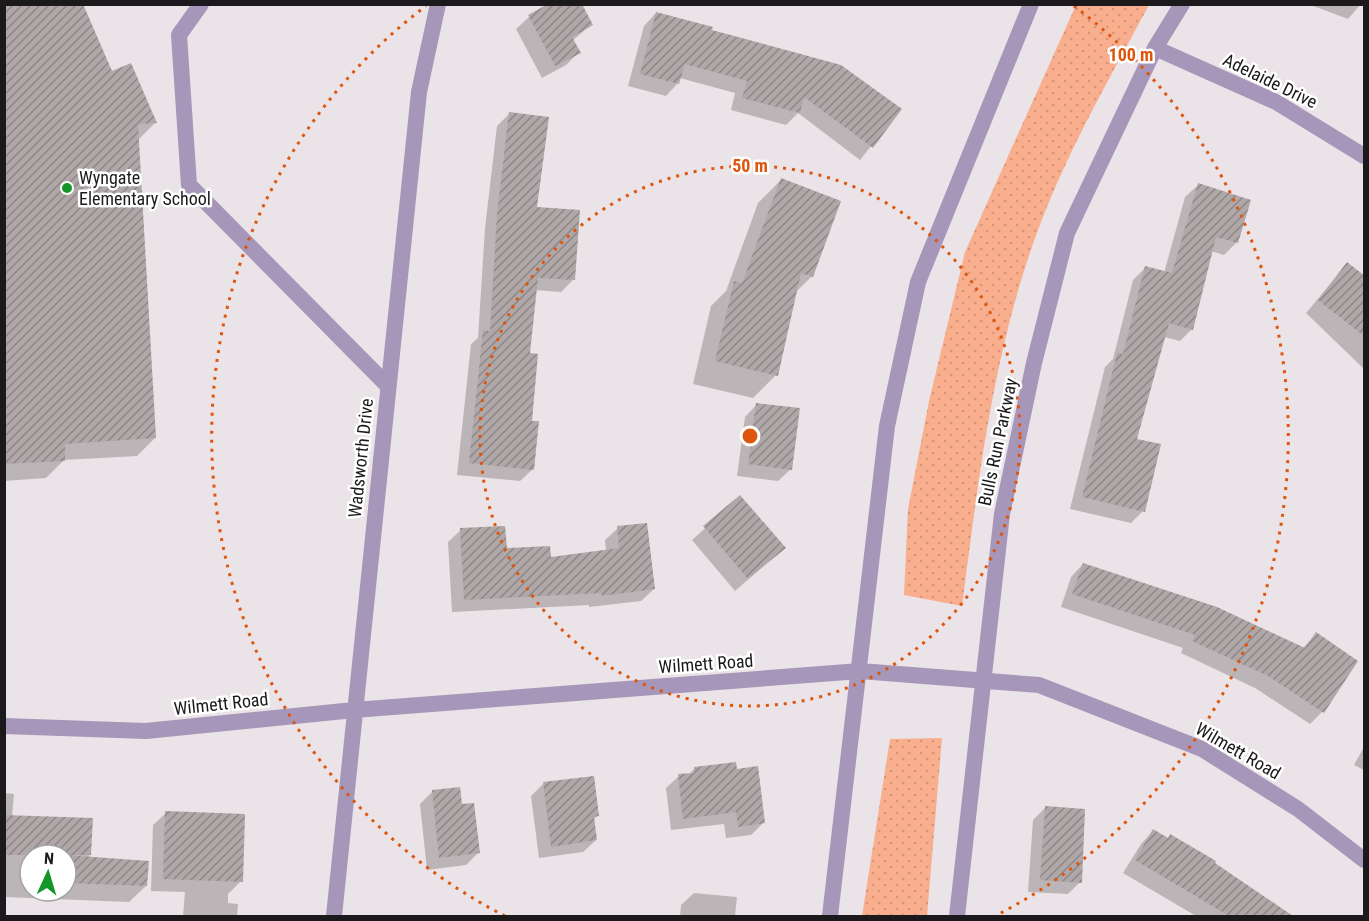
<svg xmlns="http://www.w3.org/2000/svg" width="1369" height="921" font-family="'Roboto Condensed',sans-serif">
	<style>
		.grass { fill: url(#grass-dots) }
		.shadow { fill: #0003; fill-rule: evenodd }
		.building { fill: url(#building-hatch) }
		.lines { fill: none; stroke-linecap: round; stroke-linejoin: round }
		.service { stroke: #a696b9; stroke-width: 16 }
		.minor { stroke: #a696b9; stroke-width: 16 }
		.ring { fill: none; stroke: #de560d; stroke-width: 3; stroke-dasharray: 3 6 }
		.poi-dot { fill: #139529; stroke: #fff; stroke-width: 2 }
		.labels { text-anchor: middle; stroke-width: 5; stroke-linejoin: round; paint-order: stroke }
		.street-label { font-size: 18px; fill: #1b191b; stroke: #fff }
		.poi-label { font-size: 18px; fill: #1b191b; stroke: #fff; text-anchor: start }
		.centre { fill: #de560d; stroke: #fff; stroke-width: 3 }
		.ring-label { font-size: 18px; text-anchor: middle; font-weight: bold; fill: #de560d; stroke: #fff; stroke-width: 5; stroke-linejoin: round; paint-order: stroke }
	</style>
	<defs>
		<pattern id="grass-dots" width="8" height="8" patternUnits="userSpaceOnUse" patternTransform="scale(1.5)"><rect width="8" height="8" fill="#f9af8e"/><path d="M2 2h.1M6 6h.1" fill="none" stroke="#d5967a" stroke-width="1.8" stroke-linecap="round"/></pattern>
		<pattern id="building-hatch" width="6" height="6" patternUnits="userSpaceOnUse" patternTransform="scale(1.5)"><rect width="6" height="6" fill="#b0a7a8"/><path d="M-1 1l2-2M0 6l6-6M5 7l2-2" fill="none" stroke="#8e8788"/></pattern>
	</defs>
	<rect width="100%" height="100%" fill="#eae3e7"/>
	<path class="grass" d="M 1076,5 L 1149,5 C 1108,81 1063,159 1034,241 C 992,359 978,483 962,606 L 904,595 L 908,509 L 929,401 L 965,252 Z
		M 942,738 L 927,916 L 862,916 L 890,739 Z"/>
	<path class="shadow" d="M 4,4 L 111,73 L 156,122 L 138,140 L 155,438 L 137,456 L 64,460 L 46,478 L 4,481 Z
		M 552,4 L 591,25 L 572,41 L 579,52 L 566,65 L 542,78 L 516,29 L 529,17 Z
		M 1308,4 L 1361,4 L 1348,19 Z
		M 656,13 L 710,31 L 900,110 L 860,160 L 798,113 L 786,125 L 731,110 L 735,93 L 680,78 L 678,83 L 666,96 L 628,86 L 644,26 Z
		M 510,113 L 536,209 L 573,280 L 561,292 L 535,290 L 529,355 L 533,469 L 520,481 L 457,475 L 471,344 L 478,338 L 485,228 L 497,126 Z
		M 781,180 L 812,276 L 794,294 L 776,375 L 753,398 L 693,384 L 711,306 L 726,291 L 758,203 Z
		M 1198,185 L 1237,242 L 1224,255 L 1211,251 L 1192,329 L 1180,341 L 1164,337 L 1135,440 L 1143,511 L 1131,523 L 1070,509 L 1105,367 L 1113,359 L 1133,280 L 1145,268 L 1164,273 L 1185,197 Z
		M 1347,264 L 1364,278 L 1364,369 L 1306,313 Z
		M 757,404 L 791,469 L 778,481 L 737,476 L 745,417 Z
		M 740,497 L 784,548 L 735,591 L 692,540 Z
		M 618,528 L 654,589 L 641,601 L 589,607 L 589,605 L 452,612 L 448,542 L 461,530 L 505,550 L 549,558 L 606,551 L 605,540 Z
		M 1083,564 L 1302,649 L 1316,634 L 1322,712 L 1310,724 L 1255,688 L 1181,653 L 1183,648 L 1061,607 L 1071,577 Z
		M 1364,747 L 1364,770 L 1354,765 Z
		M 694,769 L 736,771 L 763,823 L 751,835 L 726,838 L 724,824 L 671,830 L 666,788 L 679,776 L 688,775 Z
		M 543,784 L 597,816 L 593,820 L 596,840 L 583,852 L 539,858 L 531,796 Z
		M 432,792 L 461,806 L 478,853 L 466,865 L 427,870 L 420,804 Z
		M 4,793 L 14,794 L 12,817 L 91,820 L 89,858 L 146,886 L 129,902 L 4,897 ZM 30,855 L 66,855 L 66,891 L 30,891 Z
		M 1046,807 L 1080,882 L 1068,894 L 1028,892 L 1033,820 Z
		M 166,813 L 241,881 L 228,894 L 228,903 L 238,904 L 237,916 L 183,916 L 185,892 L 151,891 L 153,825 Z
		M 1153,831 L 1213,863 L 1291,916 L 1196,916 L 1123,873 L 1141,844 Z
		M 694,893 L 737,897 L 735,916 L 680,916 L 681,905 Z"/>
	<path class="building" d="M 4,4 L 83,4 L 112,71 L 131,63 L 157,123 L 138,124 L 156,438 L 65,444 L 65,461 L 4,464 Z
		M 548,4 L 582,4 L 593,25 L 572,37 L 581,53 L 555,66 L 528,15 Z
		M 656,12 L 713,27 L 712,30 L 841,65 L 902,109 L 873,148 L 804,97 L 800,113 L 742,98 L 747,81 L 685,64 L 679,84 L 640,74 Z
		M 509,112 L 549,117 L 537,207 L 580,210 L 575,280 L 538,278 L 530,353 L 538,354 L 532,421 L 539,421 L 534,470 L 469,463 L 483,330 L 490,331 L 497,214 Z
		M 781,178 L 841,201 L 813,277 L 801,273 L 778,376 L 715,361 L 734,281 L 742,283 Z
		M 1198,183 L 1251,200 L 1238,243 L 1216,237 L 1193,330 L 1169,323 L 1137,439 L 1161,444 L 1145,512 L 1082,497 L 1117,353 L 1123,354 L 1145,266 L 1172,273 Z
		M 1347,262 L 1365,276 L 1365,337 L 1318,300 Z
		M 756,403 L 800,408 L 792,470 L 748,464 Z
		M 740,495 L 786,548 L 748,579 L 703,526 Z
		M 647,523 L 655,589 L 602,596 L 601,593 L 464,600 L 460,528 L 505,526 L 507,548 L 550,546 L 551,557 L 619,548 L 617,526 Z
		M 1083,563 L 1217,607 L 1305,648 L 1316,632 L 1358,661 L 1324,713 L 1268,676 L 1192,641 L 1195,635 L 1072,594 Z
		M 736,762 L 737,769 L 758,766 L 765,823 L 738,827 L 736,812 L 683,819 L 678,774 L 694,773 L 694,767 Z
		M 594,776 L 599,816 L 594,817 L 597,840 L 551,847 L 543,782 Z
		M 460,787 L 462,804 L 474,803 L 480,853 L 439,858 L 432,790 Z
		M 1045,806 L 1085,809 L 1082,883 L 1040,880 Z
		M 165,811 L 245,814 L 243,882 L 163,879 Z
		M 4,815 L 93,818 L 91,855 L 4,855 Z
		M 1153,829 L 1168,838 L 1170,834 L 1216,861 L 1215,863 L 1293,916 L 1229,916 L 1135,860 Z
		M 66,855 L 149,861 L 147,886 L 66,883 Z"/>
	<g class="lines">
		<path class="service" d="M 201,4 L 179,35 L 189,185 L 388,386"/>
		<path class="minor" d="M 1155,48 L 1276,102 L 1364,156
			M 4,726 L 146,731 L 354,710 L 860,671 L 1039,685 L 1202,749 L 1298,809 L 1364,860
			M 334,916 L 419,92 L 438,4
			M 830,916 L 887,426 L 918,282 L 1031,4
			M 957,916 L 1002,514 L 1034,363 L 1067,233 L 1155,48 L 1182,4"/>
	</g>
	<g class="ring">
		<circle cx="750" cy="436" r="270"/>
		<path d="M505 916A539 539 0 0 1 426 6M1074 6A539 539 0 0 1 995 916"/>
	</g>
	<circle class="poi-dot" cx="67" cy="188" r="6"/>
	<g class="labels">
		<g class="street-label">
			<text transform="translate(1270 81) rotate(26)" y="6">Adelaide Drive</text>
			<text transform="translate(998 442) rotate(-78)" y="6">Bulls Run Parkway</text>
			<text transform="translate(361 458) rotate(-84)" y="6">Wadsworth Drive</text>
			<text transform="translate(706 664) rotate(-4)" y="6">Wilmett Road</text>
			<text transform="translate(221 704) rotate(-6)" y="6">Wilmett Road</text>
			<text transform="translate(1238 751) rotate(30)" y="6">Wilmett Road</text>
		</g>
		<g class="poi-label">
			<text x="79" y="184">Wyngate<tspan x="79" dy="21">Elementary School</tspan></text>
		</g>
	</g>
	<circle cx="750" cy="436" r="9" class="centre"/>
	<g class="ring-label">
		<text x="1131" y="61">100 m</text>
		<text x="750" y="172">50 m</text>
	</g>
	<rect width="1369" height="921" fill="none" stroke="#1b191b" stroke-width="12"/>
	<g transform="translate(48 873) rotate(4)"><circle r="28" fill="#ffffff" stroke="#a4a3a4" stroke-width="1.5"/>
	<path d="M0-4.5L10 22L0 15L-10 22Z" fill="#139529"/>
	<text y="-9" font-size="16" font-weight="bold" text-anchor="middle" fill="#1b191b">N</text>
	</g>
</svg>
